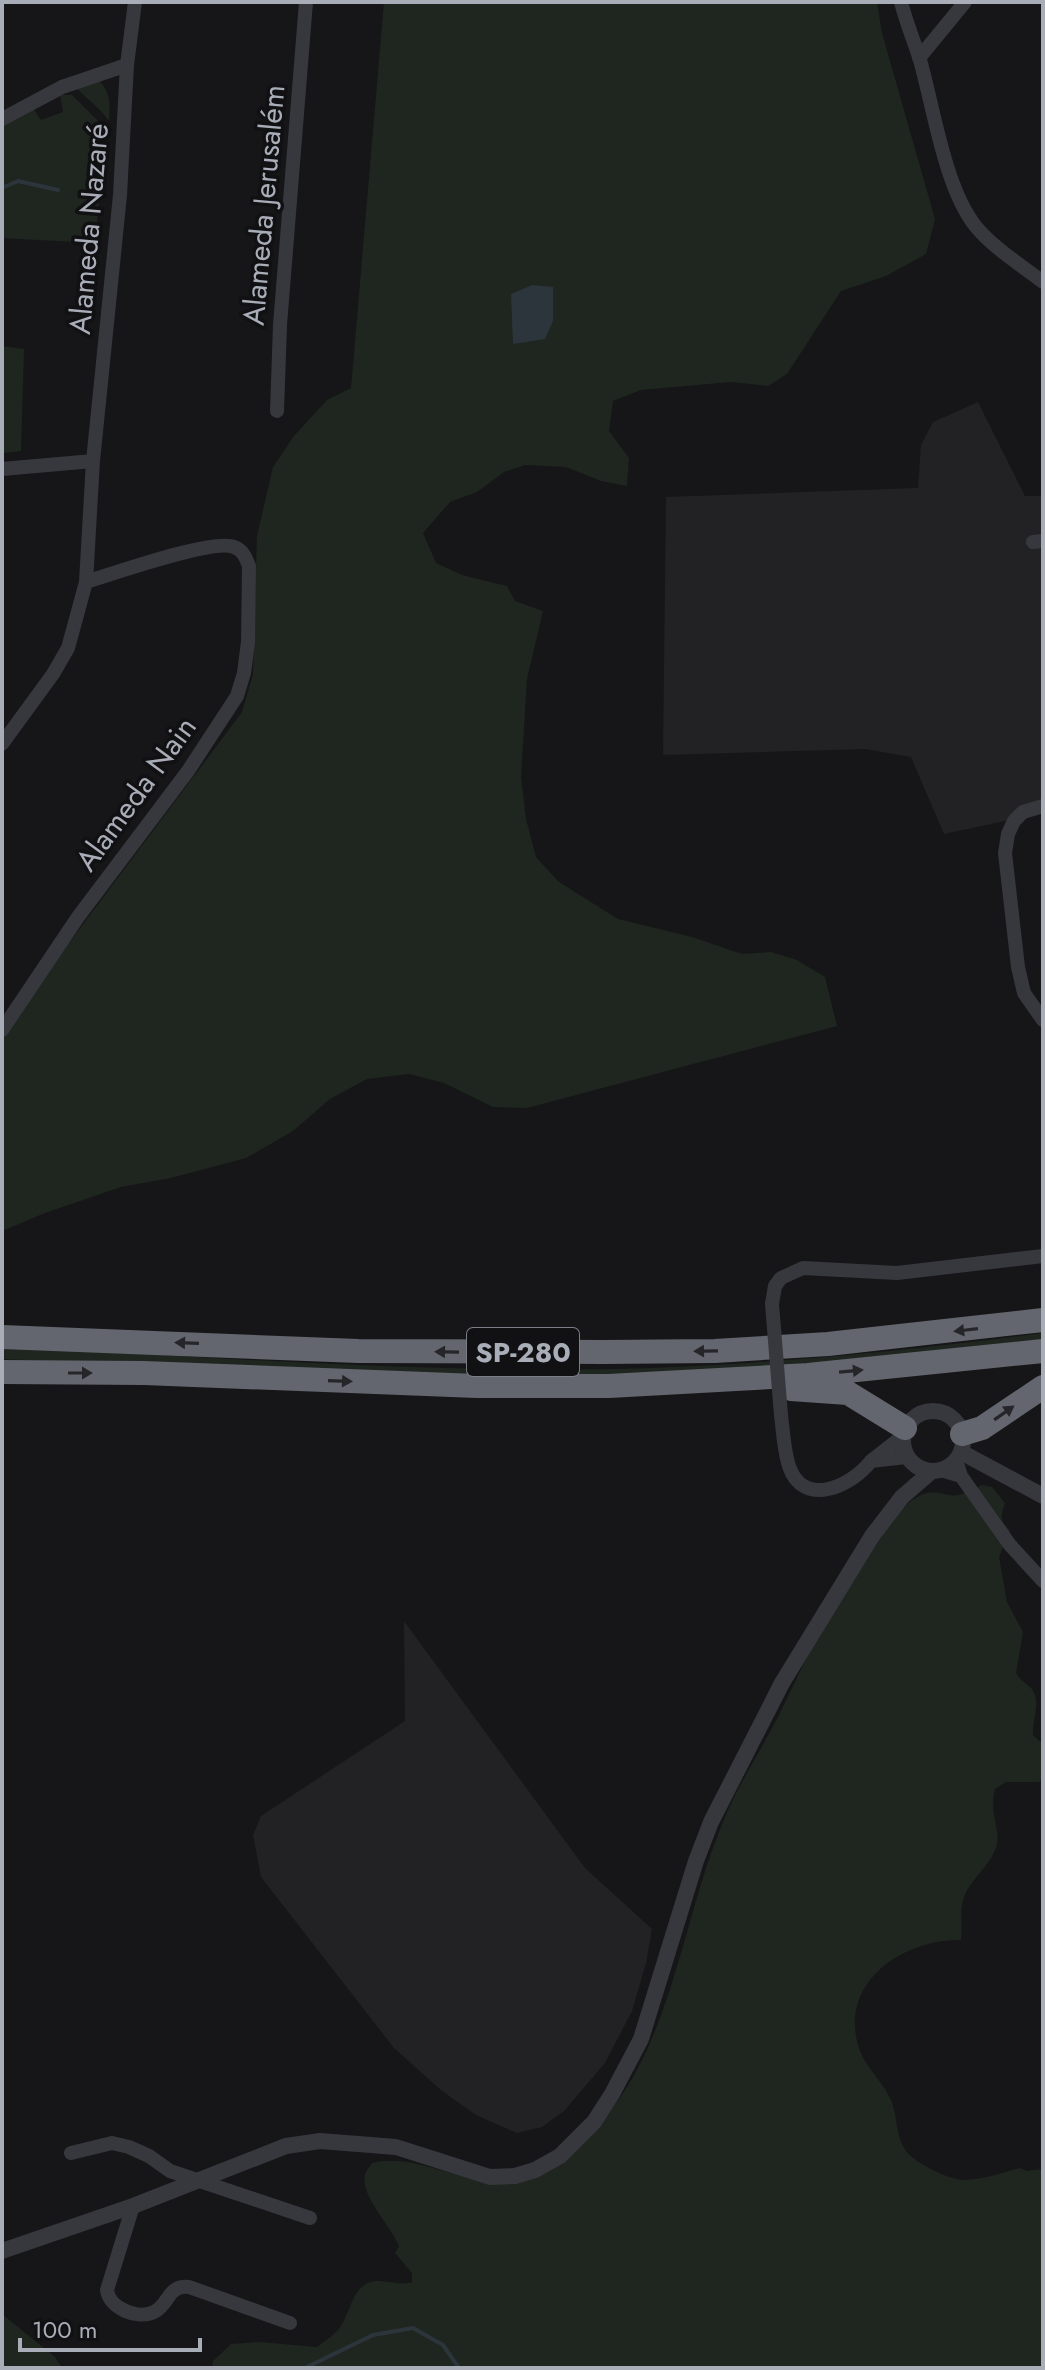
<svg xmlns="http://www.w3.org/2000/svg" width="1045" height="2370" font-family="Jost,sans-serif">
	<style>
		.built { fill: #222225 }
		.green { fill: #1e261f }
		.water { fill: #2c353c }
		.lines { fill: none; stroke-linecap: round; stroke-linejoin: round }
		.stream { stroke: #2c353c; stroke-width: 4 }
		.minor { stroke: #37383d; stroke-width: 14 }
		.tertiary { stroke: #37383d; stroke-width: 16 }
		.motorway { stroke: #63666e; stroke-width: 24 }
		.minor-bridge { stroke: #37383d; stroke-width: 14 }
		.oneway { fill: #26262a }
		.labels { text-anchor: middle; stroke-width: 7; stroke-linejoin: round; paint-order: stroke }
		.shield { fill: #111113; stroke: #7b7e86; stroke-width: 2 }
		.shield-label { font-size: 28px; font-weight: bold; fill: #a8adb8 }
		.street-label { font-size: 30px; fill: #a8adb8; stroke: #111113 }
	</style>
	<rect width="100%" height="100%" fill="#161618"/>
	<path class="built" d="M 978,402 L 1025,496 L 1043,496 L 1043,813 L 944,834 L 911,757 L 865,749 L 663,755 L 666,497 L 918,488 L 921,445 L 933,422 Z
		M 404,1621 L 585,1868 L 652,1929 L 646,1963 L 632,2011 L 605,2063 L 564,2111 L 542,2127 L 517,2133 L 476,2115 L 442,2091 L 394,2048 L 261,1877 L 253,1835 L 261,1816 L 405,1721 Z"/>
	<path class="green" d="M 384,2 L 877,2 L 882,33 L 935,219 L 926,254 L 886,276 L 841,291 L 787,374 L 768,386 L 731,382 L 641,390 L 613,401 L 609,431 L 629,458 L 627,486 L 601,481 L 566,467 L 525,465 L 504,472 L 477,492 L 450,502 L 423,533 L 436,563 L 462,575 L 507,586 L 515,601 L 543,611 L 527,679 L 521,777 L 526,819 L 536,857 L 559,882 L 618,919 L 692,937 L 742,954 L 771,952 L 797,960 L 825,977 L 837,1026 L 527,1108 L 493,1107 L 444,1083 L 409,1074 L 367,1079 L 330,1099 L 293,1131 L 246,1158 L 171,1178 L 121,1187 L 45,1213 L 2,1231 L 2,1044 L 9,1023 L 242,712 L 253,674 L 257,536 L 273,467 L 294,436 L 327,400 L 351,388 Z
		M 98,80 C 111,91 110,105 109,121 C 99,107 87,99 75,87 Z
		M 60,95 L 72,95 L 106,129 L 95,243 L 2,238 L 2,126 L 33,108 L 41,120 L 63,112 Z
		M 2,346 L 24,349 L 21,451 L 2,453 Z
		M 1043,1333 L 1043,1342 L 933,1355 L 582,1377 L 276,1370 L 2,1359 L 2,1346 C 218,1357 434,1375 651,1368 C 782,1363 912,1350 1043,1333 Z
		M 982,1485 L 992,1487 L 1005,1503 C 1001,1516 999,1521 1010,1530 L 999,1557 L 1007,1602 L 1023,1632 L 1016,1673 C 1020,1680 1025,1682 1031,1688 C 1042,1700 1032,1720 1033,1735 L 1043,1744 L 1043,1776 L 1039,1782 L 1006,1782 L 995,1789 C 989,1813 1000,1828 997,1844 C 992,1865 971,1878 964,1897 C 959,1910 963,1926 961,1940 C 904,1939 840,1981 858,2045 C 864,2066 881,2079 890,2098 C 898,2114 895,2136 906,2151 C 915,2163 951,2181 966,2180 C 984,2179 1003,2173 1020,2168 L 1027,2171 L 1043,2169 L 1043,2368 L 212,2368 L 213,2361 L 231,2344 L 259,2342 L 317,2347 C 325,2341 336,2334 341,2326 C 350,2312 352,2290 368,2283 C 382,2277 398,2287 412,2282 L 412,2273 L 395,2253 L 399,2246 C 391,2226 360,2196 365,2175 C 366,2170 370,2167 372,2163 C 416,2152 459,2185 503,2179 C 513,2178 574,2146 585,2139 C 593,2134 599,2124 605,2117 C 670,2042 683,1922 719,1832 C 734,1791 757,1757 777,1719 C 810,1653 845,1569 896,1516 C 902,1511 907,1503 914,1499 C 936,1485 942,1498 959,1495 C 967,1493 975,1488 982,1485 Z
		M 2,2314 L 55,2357 L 62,2368 L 2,2368 Z"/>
	<path class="water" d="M 532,285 L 553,287 L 553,321 L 545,339 L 513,344 L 511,294 Z"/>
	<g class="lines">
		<path class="stream" d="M 2,188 L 18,181 L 58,190
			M 305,2368 L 373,2335 L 413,2328 L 443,2345 L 459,2368"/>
		<path class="minor" d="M 901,2 C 906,22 914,41 920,60 C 934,109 945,190 977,228 C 995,249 1021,265 1043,282
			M 919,58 L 965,2
			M 2,119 L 62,87 L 127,65
			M 277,411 L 280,325 L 306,2
			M 2,469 L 93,461
			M 1033,542 L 1043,541
			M 2,744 L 53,674 L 68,648 L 86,582 L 93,461 L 120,195 L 127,65 L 135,2
			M 1043,806 L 1023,812 L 1014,821 L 1008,834 L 1005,853 L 1018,967 L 1024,993 L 1043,1020
			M 2,1030 L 78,917 L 188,771 L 237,696 L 244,673 L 248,642 L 249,566 C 246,558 243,550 234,547 C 214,538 112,574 86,582
			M 772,1304 L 775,1286 L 781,1278 L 803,1268 L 897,1273 L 1043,1256
			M 781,1415 C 783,1431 784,1451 789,1466 C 803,1509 852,1486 871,1461
			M 903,1436 L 871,1461 L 906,1457
			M 941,1470 L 961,1476 L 956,1460
			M 961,1476 L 1010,1545 L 1043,1581
			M 71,2153 L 112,2143 L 129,2147 L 149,2156 L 170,2171 L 310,2218
			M 133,2206 L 107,2290 C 109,2308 137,2320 154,2312 C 170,2304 167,2285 189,2287 L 290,2323"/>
		<path class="tertiary" d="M903 1441a30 30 0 1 1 60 0a30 30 0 1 1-60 0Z
			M 961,1452 L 1043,1496
			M 2,2251 L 133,2206 L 286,2146 L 320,2141 L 396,2147 L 490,2177 L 515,2176 L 535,2170 L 560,2156 L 594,2122 L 612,2094 L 641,2039 L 696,1861 L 711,1822 L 782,1683 L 872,1536 L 902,1497 L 932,1471"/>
		<path class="motorway" d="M 2,1337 L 358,1351 L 603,1352 L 715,1351 L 828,1344 L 1043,1320
			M 2,1372 L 144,1373 L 477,1386 L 609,1386 L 808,1375 L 1043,1351
			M 791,1389 L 848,1393 L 905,1428
			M 962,1434 L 982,1428 L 1043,1387"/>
		<path class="minor-bridge" d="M 772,1304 L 781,1415"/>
	</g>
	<defs><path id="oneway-solid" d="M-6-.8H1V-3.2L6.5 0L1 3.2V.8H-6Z" transform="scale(2)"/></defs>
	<g class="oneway">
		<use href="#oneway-solid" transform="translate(966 1330) rotate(173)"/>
		<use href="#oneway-solid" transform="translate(187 1343) rotate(-178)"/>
		<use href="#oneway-solid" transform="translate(706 1351) rotate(179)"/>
		<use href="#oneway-solid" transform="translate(447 1352) rotate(-179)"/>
		<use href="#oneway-solid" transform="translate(851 1371) rotate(-5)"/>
		<use href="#oneway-solid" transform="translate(80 1373)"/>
		<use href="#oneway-solid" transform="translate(340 1381) rotate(2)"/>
		<use href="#oneway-solid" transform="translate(1004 1413) rotate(-35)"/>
	</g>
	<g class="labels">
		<rect class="shield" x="467" y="1328" width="112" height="48" rx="6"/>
		<g class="shield-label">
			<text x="523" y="1362">SP-280</text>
		</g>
		<g class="street-label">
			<text transform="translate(264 205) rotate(-85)" y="10">Alameda Jerusalém</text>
			<text transform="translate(89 229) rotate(-85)" y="10">Alameda Nazaré</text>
			<text transform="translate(136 794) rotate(-54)" y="10">Alameda Nain</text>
		</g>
	</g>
	<rect width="1045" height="2370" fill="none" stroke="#a8adb8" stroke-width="8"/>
	<path d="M20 2338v12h180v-12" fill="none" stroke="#a8adb8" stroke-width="4"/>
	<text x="32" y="2338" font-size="24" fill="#a8adb8" stroke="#111113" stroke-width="6" paint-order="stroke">100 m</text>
</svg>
